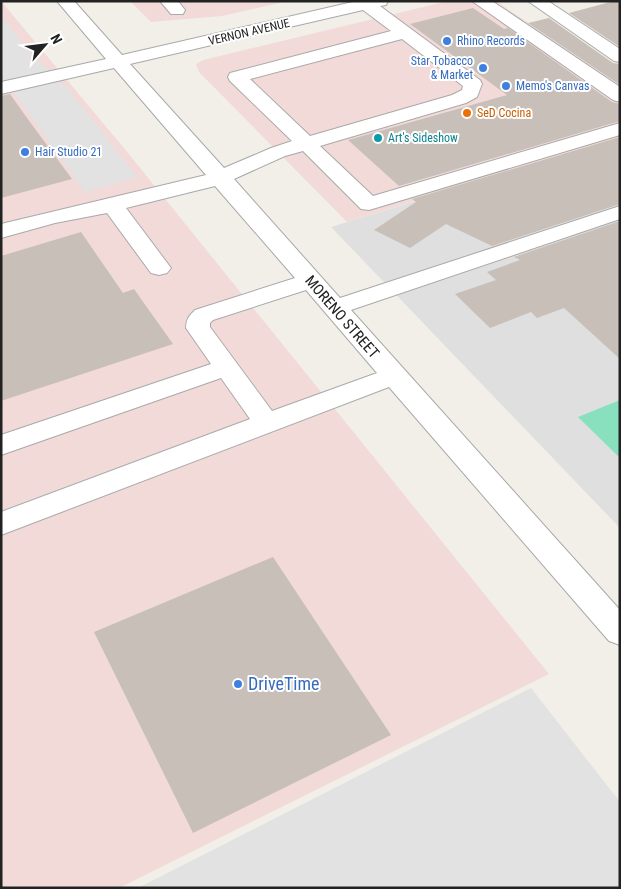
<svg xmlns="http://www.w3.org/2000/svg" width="621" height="889" font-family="'Roboto Condensed',sans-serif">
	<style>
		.residential { fill: #e0dfdf }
		.commercial { fill: #f2dad9 }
		.pitch { fill: #88e0be }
		.parking { fill: #e2e2e2 }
		.building { fill: #c7bfb8 }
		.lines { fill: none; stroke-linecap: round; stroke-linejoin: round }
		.minor-casing { stroke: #a9a9a9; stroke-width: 2 }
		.minor { fill: #fff; fill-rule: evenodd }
		.shop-dot { fill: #3f7fe0; stroke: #fff; stroke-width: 2 }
		.food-dot { fill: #e8710a; stroke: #fff; stroke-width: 2 }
		.culture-dot { fill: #0f9aa8; stroke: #fff; stroke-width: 2 }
		.labels { text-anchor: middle; stroke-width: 4; stroke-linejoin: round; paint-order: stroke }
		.far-street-label { font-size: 12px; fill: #222; stroke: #fff }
		.far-shop-label { font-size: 12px; fill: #366cbe; stroke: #fff; text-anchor: start }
		.far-food-label { font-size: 12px; fill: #c56008; stroke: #fff; text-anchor: start }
		.far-culture-label { font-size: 12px; fill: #0d838f; stroke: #fff; text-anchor: start }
		.street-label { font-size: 15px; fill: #222; stroke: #fff }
		.near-shop-label { font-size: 18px; fill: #366cbe; stroke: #fff; text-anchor: start }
	</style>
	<rect width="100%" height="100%" fill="#f2efe9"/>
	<path class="residential" d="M 620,138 L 620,528 L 331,227 Z"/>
	<path class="commercial" d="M 1,1 L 128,153 L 549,674 L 119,888 L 1,888 Z
		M 130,1 L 288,1 L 222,16 L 151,22 Z
		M 448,1 L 496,1 L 620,85 L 620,138 L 347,222 L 199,72 L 196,64 L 203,60 Z"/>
	<path class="pitch" d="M 620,400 L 620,458 L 578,417 Z"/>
	<path class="parking" d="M 1,16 L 30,53 L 68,89 L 137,177 L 85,192 L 14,93 L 1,95 Z
		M 531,688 L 620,802 L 620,888 L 138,888 Z"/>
	<path class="building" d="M 614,1 L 620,1 L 620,47 L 569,13 Z
		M 473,8 L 504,29 L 508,28 L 612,102 L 620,104 L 620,121 L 399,186 L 348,140 L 507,95 L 410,24 Z
		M 549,18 L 613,63 L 620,64 L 620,85 L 528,23 Z
		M 10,94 L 27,118 L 72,179 L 1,198 L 1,96 Z
		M 620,137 L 620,204 L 492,246 L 446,224 L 410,248 L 374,230 L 416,202 L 412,199 Z
		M 620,221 L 620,359 L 564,308 L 537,318 L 531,312 L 490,328 L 455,294 L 496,280 L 487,272 L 520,260 L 514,257 Z
		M 81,232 L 123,293 L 134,289 L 173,344 L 1,401 L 1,256 Z
		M 273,557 L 391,735 L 193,833 L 94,632 Z"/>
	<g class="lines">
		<defs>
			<path id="minor" d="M 57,1 L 74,1 L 122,55 L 357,1 L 388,1 L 386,5 L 380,6 L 480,80 L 482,84 L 477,97 L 466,103 L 320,146 L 373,196 L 620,123 L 620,135 L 369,210 L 361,209 L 303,151 L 285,156 L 234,179 L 340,298 L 620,206 L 620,219 L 351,310 L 620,610 L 620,645 L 609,641 L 389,387 L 1,535 L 1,512 L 250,419 L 221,378 L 1,455 L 1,435 L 211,364 L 186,328 C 186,319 189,316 195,310 L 295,278 L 215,186 L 126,208 L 171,268 L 167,273 L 159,275 L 151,273 L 107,213 L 55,223 L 1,238 L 1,224 L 206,175 L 114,68 L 1,94 L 1,82 L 106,59 ZM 363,10 L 391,31 L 230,73 L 228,77 L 230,81 L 292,141 L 271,148 L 224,168 L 130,64 ZM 402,39 L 463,86 L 462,90 L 452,95 L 310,136 L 250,79 ZM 306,290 L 377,373 L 272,411 L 210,327 L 210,323 L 213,320 Z
				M 160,1 L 178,1 L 185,10 L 183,14 L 171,14 Z
				M 472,1 L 492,1 L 620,87 L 620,102 L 613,100 Z
				M 528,1 L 548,1 L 620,49 L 620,62 L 614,61 Z"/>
		</defs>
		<use href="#minor" class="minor-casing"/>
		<use href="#minor" class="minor"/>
	</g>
	<g class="shop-dot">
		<circle cx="447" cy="41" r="5"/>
		<circle cx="483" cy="68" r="5"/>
		<circle cx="506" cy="86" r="5"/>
		<circle cx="25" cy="152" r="5"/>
		<circle cx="238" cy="684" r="5"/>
	</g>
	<circle class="food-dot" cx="467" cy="113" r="5"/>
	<circle class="culture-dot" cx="378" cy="138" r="5"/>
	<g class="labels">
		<g class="far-street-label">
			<text transform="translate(249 32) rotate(-13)" y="4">VERNON AVENUE</text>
		</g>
		<g class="far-shop-label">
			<text x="457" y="45">Rhino Records</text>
			<text x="473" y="65" text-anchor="end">Star Tobacco<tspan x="473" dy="14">&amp; Market</tspan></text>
			<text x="516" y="90">Memo's Canvas</text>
			<text x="35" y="156">Hair Studio 21</text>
		</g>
		<g class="far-food-label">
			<text x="477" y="117">SeD Cocina</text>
		</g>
		<g class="far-culture-label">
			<text x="388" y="142">Art's Sideshow</text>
		</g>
		<g class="street-label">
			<text transform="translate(342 317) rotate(49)" y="5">MORENO STREET</text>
		</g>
		<g class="near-shop-label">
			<text x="248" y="690">DriveTime</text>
		</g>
	</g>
	<rect width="621" height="889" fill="none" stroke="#222222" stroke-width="5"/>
	<g transform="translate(45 45) rotate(62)" stroke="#ffffff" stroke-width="4" paint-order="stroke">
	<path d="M0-4L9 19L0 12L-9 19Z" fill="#222222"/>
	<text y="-8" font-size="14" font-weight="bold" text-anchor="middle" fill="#222222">N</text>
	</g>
</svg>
